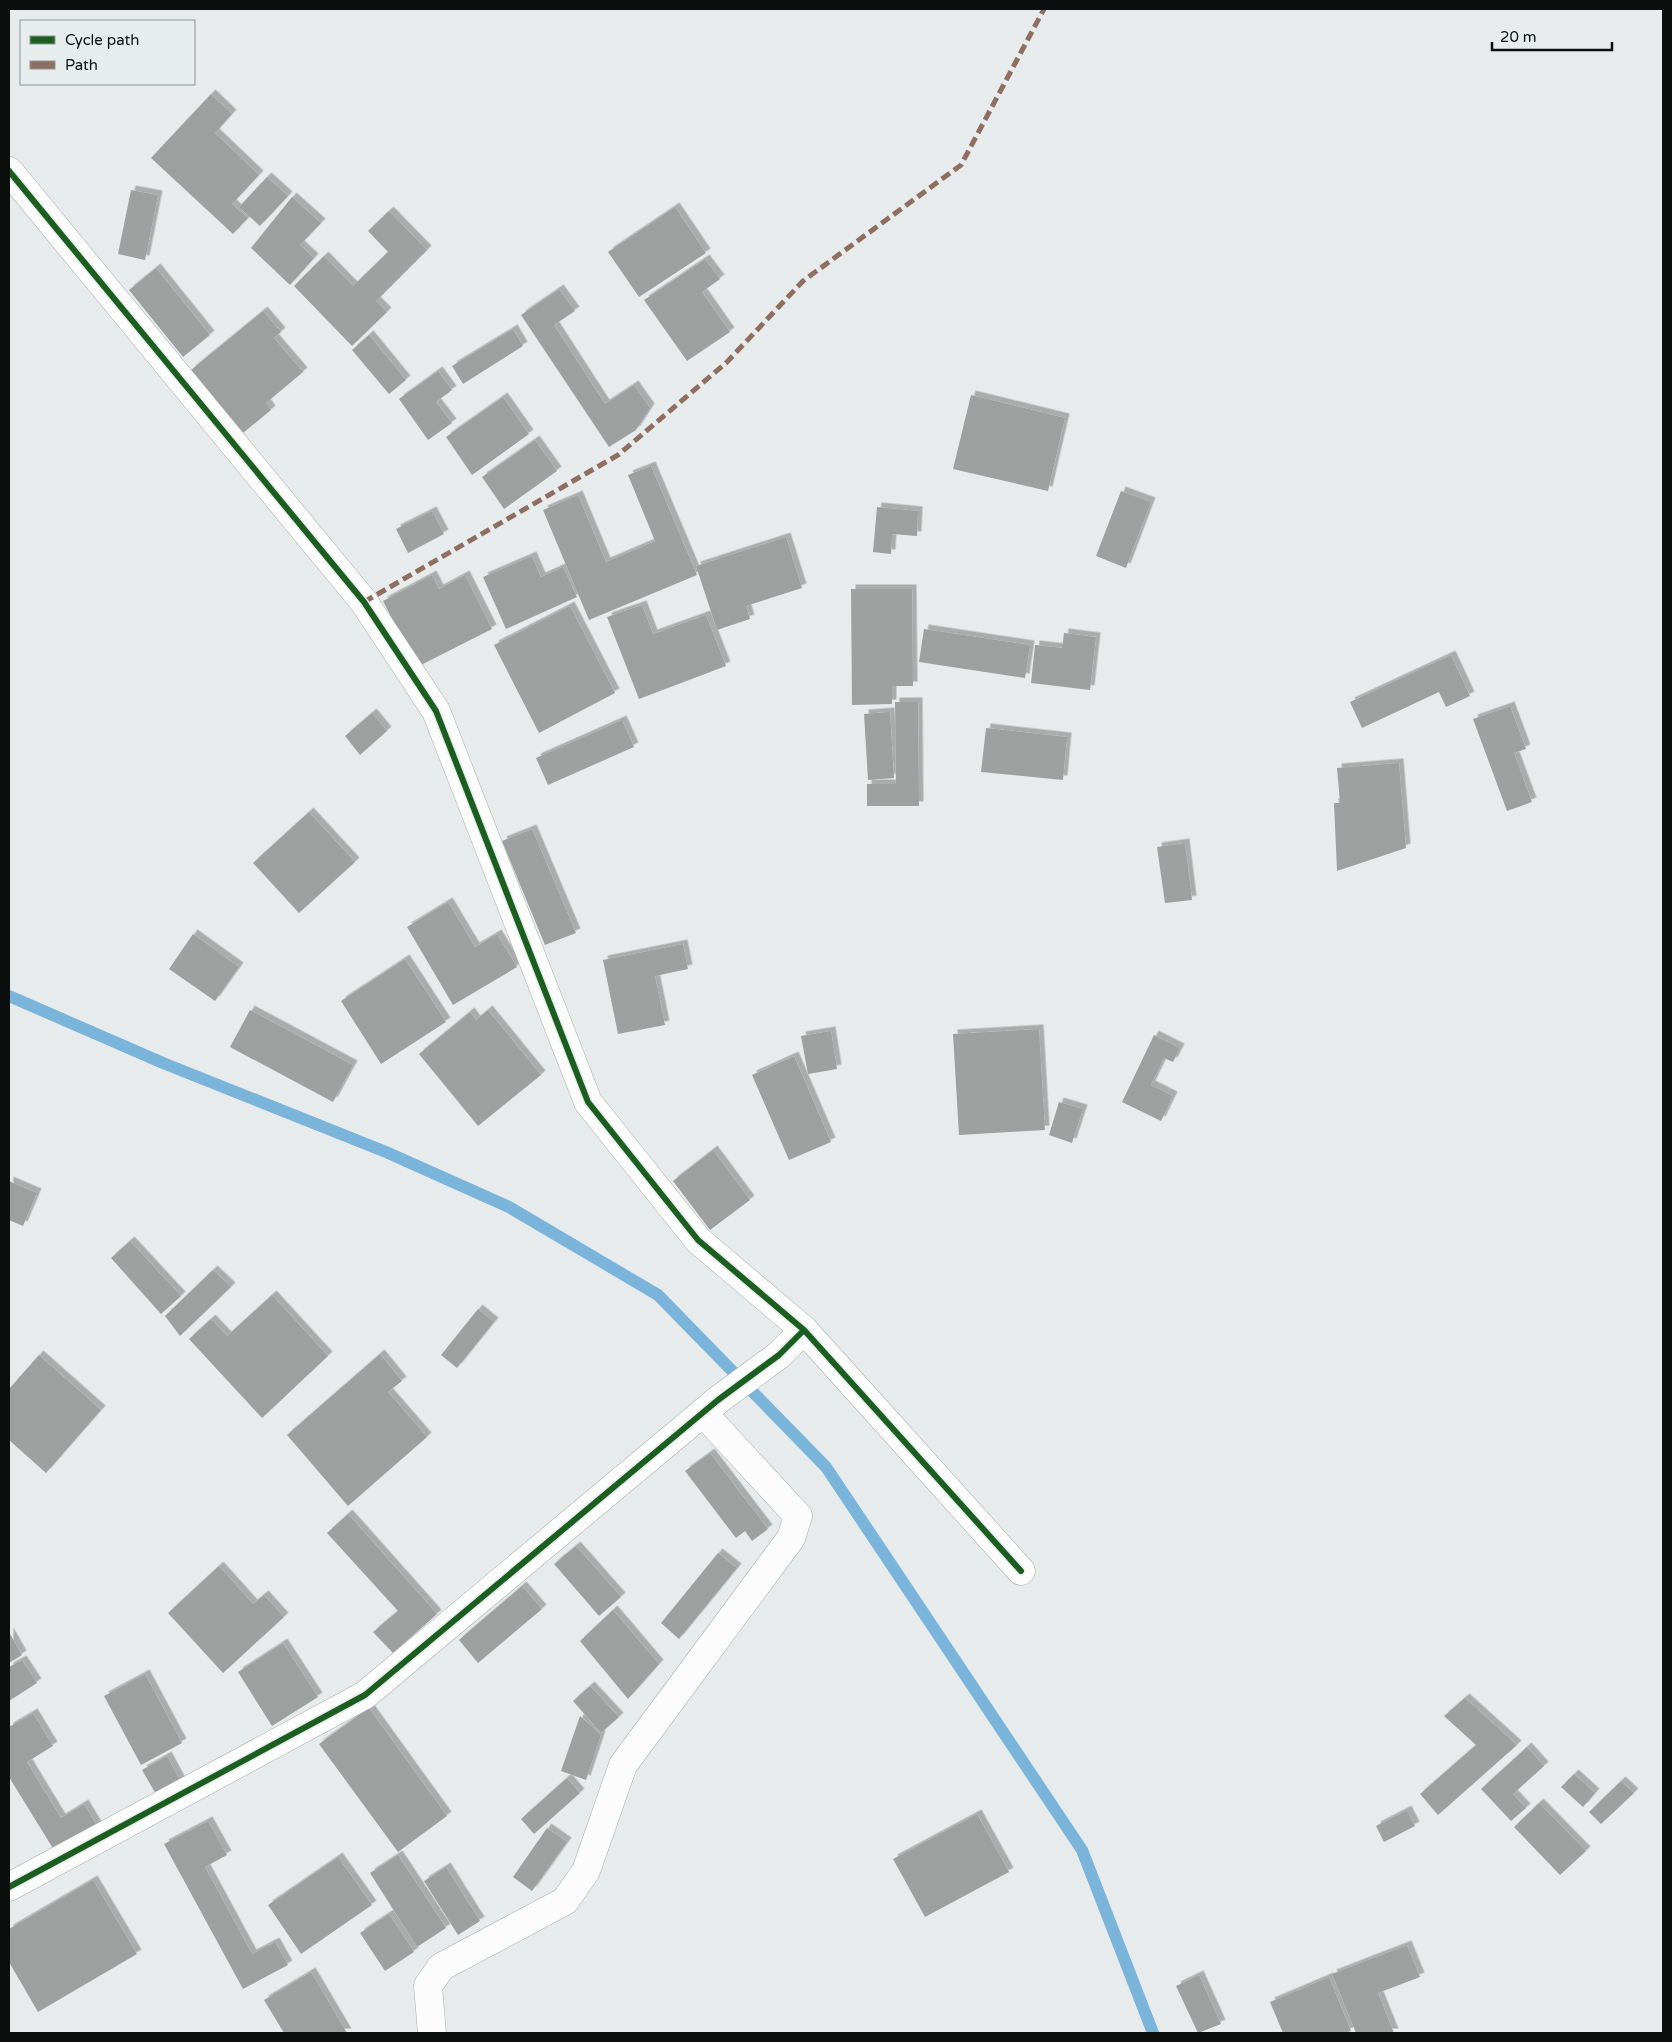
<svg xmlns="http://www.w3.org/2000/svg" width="1672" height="2042" font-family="'Varela Round',sans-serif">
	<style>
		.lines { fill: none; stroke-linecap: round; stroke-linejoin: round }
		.stream { stroke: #7bb4da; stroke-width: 12 }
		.building { fill: #9ea0a0; filter: url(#shadow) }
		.minor-casing { stroke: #aaacac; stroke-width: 29 }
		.minor { stroke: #fcfcfc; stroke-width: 28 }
		.quiet { stroke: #8d6e63; stroke-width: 5; stroke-dasharray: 10 5; stroke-linecap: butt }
		.cycleway-casing { stroke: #e7ecec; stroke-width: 9 }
		.cycleway { stroke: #1b5e20; stroke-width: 6 }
	</style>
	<defs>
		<filter id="shadow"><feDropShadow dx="4.5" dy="-4.5" stdDeviation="0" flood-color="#0004"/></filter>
	</defs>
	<rect width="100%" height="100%" fill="#e8ebeb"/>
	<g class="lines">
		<path class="stream" d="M 9,996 L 163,1063 L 386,1152 L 509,1207 L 658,1295 L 826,1467 L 1082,1850 L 1153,2033"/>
	</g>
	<path class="building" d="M 211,94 L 232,114 L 215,133 L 259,175 L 232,204 L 248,218 L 233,234 L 151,158 Z
		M 267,177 L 288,196 L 260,226 L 239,207 Z
		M 131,190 L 158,195 L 145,260 L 118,254 Z
		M 292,197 L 321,223 L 300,245 L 314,258 L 290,285 L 251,248 Z
		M 675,207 L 706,253 L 639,297 L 608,252 Z
		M 389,211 L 427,250 L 376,301 L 387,312 L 352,346 L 294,286 L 324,256 L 353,286 L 388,252 L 368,231 Z
		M 705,259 L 720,279 L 702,292 L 730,332 L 687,361 L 644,300 Z
		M 156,268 L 210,335 L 183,357 L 129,290 Z
		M 559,289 L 575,311 L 554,325 L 605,404 L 634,385 L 650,408 L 636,430 L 609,447 L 521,315 Z
		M 263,311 L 281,332 L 274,338 L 303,372 L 266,403 L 271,410 L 243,433 L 191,370 Z
		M 513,329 L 523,346 L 463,384 L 452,366 Z
		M 369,335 L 406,380 L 389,394 L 352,350 Z
		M 438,371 L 452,390 L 436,402 L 452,423 L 428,440 L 399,399 Z
		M 971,395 L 1065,418 L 1048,491 L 953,469 Z
		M 503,397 L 529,434 L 472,475 L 446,437 Z
		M 535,440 L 557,471 L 504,509 L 482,477 Z
		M 651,466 L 697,575 L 589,620 L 543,510 L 578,495 L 606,562 L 655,541 L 628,475 Z
		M 1121,491 L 1151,502 L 1126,568 L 1096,556 Z
		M 877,507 L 918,511 L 917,536 L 892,534 L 891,554 L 873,552 Z
		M 432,511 L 444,534 L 408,553 L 396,529 Z
		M 786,537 L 802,588 L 746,606 L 750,619 L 717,630 L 696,566 Z
		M 532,556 L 541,577 L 563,567 L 577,597 L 506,629 L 483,577 Z
		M 432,575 L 439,589 L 465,575 L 492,629 L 417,667 L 383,601 Z
		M 851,589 L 912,589 L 913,686 L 892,686 L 892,704 L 852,705 Z
		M 642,605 L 653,634 L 706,615 L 726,666 L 639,699 L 607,617 Z
		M 570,606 L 615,693 L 539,733 L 494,645 Z
		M 924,629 L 1030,645 L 1025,678 L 919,662 Z
		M 1064,633 L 1096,637 L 1090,690 L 1031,683 L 1035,645 L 1062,648 Z
		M 1451,655 L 1470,696 L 1446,707 L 1439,692 L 1362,728 L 1350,702 Z
		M 895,702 L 918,702 L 919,806 L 867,806 L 867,784 L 896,784 Z
		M 1510,706 L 1526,749 L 1514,753 L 1532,802 L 1507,811 L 1473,719 Z
		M 890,712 L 894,778 L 868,780 L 864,714 Z
		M 372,713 L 387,731 L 360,755 L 345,736 Z
		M 622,720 L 634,747 L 548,785 L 536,758 Z
		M 986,728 L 1067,737 L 1063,780 L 981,772 Z
		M 1399,763 L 1406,848 L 1337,871 L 1334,803 L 1340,803 L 1337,768 Z
		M 309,812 L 355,862 L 299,913 L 253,863 Z
		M 532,829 L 576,933 L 545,945 L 502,841 Z
		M 1185,843 L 1192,900 L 1165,903 L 1157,847 Z
		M 448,902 L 475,947 L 497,934 L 517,967 L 453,1005 L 407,927 Z
		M 193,934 L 239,967 L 215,1001 L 169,969 Z
		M 683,944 L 688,969 L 655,976 L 665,1025 L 618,1034 L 603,960 Z
		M 405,959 L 446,1022 L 381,1064 L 341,1001 Z
		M 250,1010 L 353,1065 L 333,1102 L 230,1047 Z
		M 488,1010 L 541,1075 L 478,1126 L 419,1054 L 470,1012 L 476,1020 Z
		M 1039,1029 L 1045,1130 L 959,1135 L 953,1034 Z
		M 831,1031 L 837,1069 L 808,1074 L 801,1036 Z
		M 1154,1035 L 1180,1048 L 1173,1062 L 1164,1058 L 1151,1085 L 1173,1096 L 1161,1121 L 1122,1102 Z
		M 794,1056 L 831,1142 L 789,1160 L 752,1075 Z
		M 1059,1102 L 1083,1109 L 1072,1143 L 1049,1135 Z
		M 713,1150 L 750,1200 L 710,1230 L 673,1181 Z
		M 9,1181 L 37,1193 L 23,1226 L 9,1220 Z
		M 130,1241 L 181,1296 L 161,1314 L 111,1258 Z
		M 213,1270 L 231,1287 L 180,1336 L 165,1316 Z
		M 272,1295 L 328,1356 L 262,1418 L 189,1339 L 211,1319 L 227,1336 Z
		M 478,1309 L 494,1322 L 457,1368 L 441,1355 Z
		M 380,1354 L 402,1381 L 388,1392 L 427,1437 L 348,1506 L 287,1435 Z
		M 39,1355 L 101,1410 L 46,1473 L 9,1440 L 9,1389 Z
		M 710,1453 L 768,1529 L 752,1541 L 745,1531 L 736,1538 L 685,1471 Z
		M 348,1514 L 437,1614 L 393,1653 L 373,1632 L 398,1611 L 327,1533 Z
		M 576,1546 L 621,1597 L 599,1616 L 554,1564 Z
		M 718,1553 L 737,1568 L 679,1639 L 661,1623 Z
		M 219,1566 L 253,1604 L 264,1595 L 284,1617 L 223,1673 L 168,1613 Z
		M 522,1586 L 542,1609 L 478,1663 L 459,1640 Z
		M 613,1610 L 659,1664 L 628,1699 L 580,1641 Z
		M 9,1632 L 22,1655 L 9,1663 Z
		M 283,1643 L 318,1697 L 272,1726 L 238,1672 Z
		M 22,1660 L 37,1683 L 9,1701 L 9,1667 Z
		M 145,1674 L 182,1743 L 141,1765 L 104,1696 Z
		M 590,1686 L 619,1717 L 601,1733 L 573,1701 Z
		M 1465,1698 L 1517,1745 L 1438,1815 L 1420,1794 L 1476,1745 L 1444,1716 Z
		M 369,1708 L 447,1816 L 398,1852 L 319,1744 Z
		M 33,1713 L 53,1746 L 27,1762 L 61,1818 L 84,1804 L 99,1829 L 57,1855 L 9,1777 L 9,1727 Z
		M 580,1716 L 601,1735 L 586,1780 L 561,1771 Z
		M 1527,1747 L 1544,1766 L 1513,1794 L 1526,1808 L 1511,1821 L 1481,1789 Z
		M 167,1756 L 181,1782 L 157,1796 L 142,1770 Z
		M 1574,1774 L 1595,1793 L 1583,1807 L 1561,1787 Z
		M 567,1778 L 580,1793 L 534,1834 L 521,1819 Z
		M 1621,1781 L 1634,1793 L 1601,1824 L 1589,1812 Z
		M 1539,1803 L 1586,1851 L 1560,1875 L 1514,1827 Z
		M 1407,1810 L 1415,1826 L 1384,1842 L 1376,1826 Z
		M 977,1814 L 1009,1872 L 925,1917 L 893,1859 Z
		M 208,1821 L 227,1855 L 205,1867 L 252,1954 L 275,1942 L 288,1965 L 243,1989 L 164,1844 Z
		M 547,1828 L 567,1842 L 532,1891 L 513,1877 Z
		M 398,1855 L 446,1928 L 417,1947 L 370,1873 Z
		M 338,1857 L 372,1905 L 301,1954 L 268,1905 Z
		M 446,1867 L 480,1921 L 458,1935 L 424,1881 Z
		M 93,1880 L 137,1954 L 38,2012 L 9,1962 L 9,1929 Z
		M 389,1914 L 414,1952 L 385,1971 L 360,1933 Z
		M 1407,1945 L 1420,1977 L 1378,1993 L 1394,2033 L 1356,2033 L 1332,1974 Z
		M 311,1972 L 347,2033 L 284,2033 L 264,2000 Z
		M 1199,1975 L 1221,2024 L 1198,2033 L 1176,1986 Z
		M 1329,1977 L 1351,2031 L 1345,2033 L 1283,2033 L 1270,2002 Z"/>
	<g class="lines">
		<defs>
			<path id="minor" d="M 9,171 L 364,602 L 436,711 L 588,1102 L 698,1240 L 804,1330 L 1021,1571
				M 9,1887 L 365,1695 L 718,1400 L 779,1355 L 804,1330
				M 432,2033 L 428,1986 L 441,1967 L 565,1901 L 586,1871 L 623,1765 L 791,1538 L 798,1516 L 703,1413"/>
		</defs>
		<use href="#minor" class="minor-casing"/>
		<use href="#minor" class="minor"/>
		<path class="quiet" d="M 364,602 L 618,455 L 726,363 L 803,281 L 961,165 L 1044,9"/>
		<defs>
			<path id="cycleway" d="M 9,171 L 364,602 L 436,711 L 588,1102 L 698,1240 L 804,1330 L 1021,1571
				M 9,1887 L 365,1695 L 718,1400 L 779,1355 L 804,1330"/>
		</defs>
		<use href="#cycleway" class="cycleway-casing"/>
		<use href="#cycleway" class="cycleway"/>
	</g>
	<rect width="1672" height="2042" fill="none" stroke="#0c0e0e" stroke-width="20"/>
	<rect x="20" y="20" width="175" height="65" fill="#e7ecec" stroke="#8f9393"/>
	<rect x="30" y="36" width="25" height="8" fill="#1b5e20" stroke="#8f9393"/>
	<text x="65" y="45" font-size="15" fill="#0c0e0e">Cycle path</text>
	<rect x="30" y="61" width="25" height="8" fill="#8d6e63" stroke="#8f9393"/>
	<text x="65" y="70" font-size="15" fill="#0c0e0e">Path</text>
	<path d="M1492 42v8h120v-8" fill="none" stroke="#0c0e0e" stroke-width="2.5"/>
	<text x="1500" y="42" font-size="15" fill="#0c0e0e" stroke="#e7ecec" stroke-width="4" paint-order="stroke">20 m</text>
</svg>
